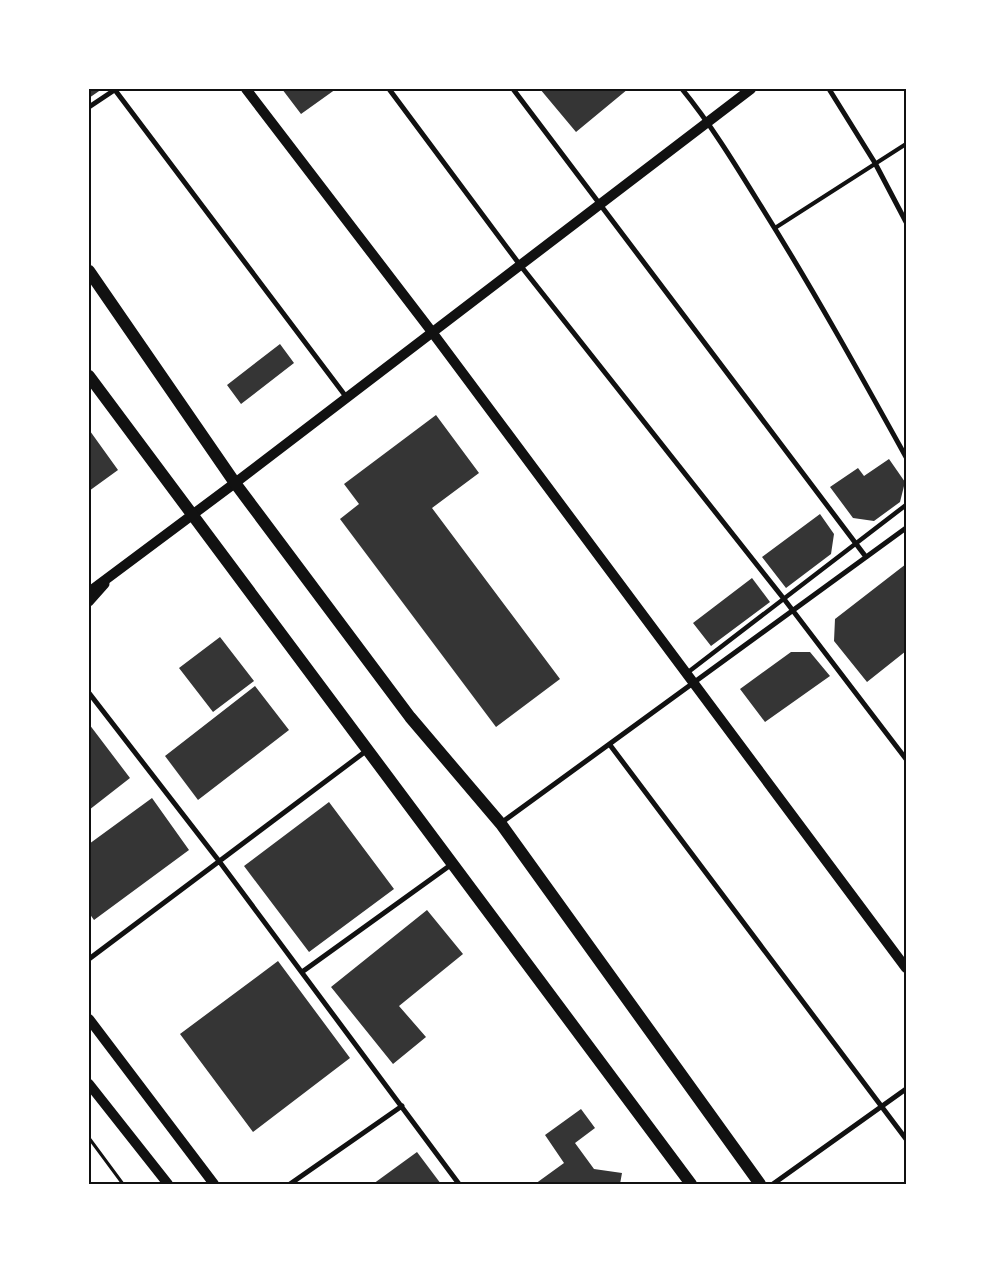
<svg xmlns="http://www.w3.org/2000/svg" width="995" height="1273" font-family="'IBM Plex Sans',sans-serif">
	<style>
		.building { fill: #353535 }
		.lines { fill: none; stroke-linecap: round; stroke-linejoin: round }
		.path { stroke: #111; stroke-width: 3 }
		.service { stroke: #111; stroke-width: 4 }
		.pedestrian { stroke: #111; stroke-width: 4.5 }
		.minor { stroke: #111; stroke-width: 5 }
		.tertiary { stroke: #111; stroke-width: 9 }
		.secondary { stroke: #111; stroke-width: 10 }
		.primary { stroke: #111; stroke-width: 12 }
		.neatline { fill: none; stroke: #111; stroke-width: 2 }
	</style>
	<rect width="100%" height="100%" fill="#fff"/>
	<path class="building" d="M 89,89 L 102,89 L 89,98 Z
		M 282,89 L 336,89 L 301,114 Z
		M 540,89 L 628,89 L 576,132 Z
		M 280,344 L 294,363 L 241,404 L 227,385 Z
		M 436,415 L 479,473 L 432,508 L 560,679 L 496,727 L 340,519 L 359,504 L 344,484 Z
		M 90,431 L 118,470 L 89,491 L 89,432 Z
		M 889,459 L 905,482 L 900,502 L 874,521 L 853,518 L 830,487 L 858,468 L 864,476 Z
		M 820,514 L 834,534 L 831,554 L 786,588 L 762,557 Z
		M 906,564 L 906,651 L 867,682 L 834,641 L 835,619 Z
		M 752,578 L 770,602 L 711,646 L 693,623 Z
		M 220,637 L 254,681 L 213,712 L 179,668 Z
		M 791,652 L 810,652 L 830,676 L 765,722 L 740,689 Z
		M 255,686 L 289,730 L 198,800 L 165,756 Z
		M 89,724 L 130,778 L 89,810 Z
		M 152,798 L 189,850 L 94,920 L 89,913 L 89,844 Z
		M 329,802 L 394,889 L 309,952 L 244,866 Z
		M 427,910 L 463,954 L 399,1006 L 426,1037 L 393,1064 L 331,987 Z
		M 278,961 L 350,1058 L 253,1132 L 180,1034 Z
		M 581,1109 L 595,1128 L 575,1143 L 594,1169 L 622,1173 L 620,1184 L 535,1184 L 564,1163 L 545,1135 Z
		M 417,1152 L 441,1184 L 373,1184 Z"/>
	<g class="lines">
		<path class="path" d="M 89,1138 L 123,1184"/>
		<path class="service" d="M 775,228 L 906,144"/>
		<path class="pedestrian" d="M 687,673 L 906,505"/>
		<path class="minor" d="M 389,89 L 520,265 L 784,599 L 906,759
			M 513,89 L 866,557
			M 682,89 C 713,127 738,169 764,211 C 814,291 860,374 906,457
			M 829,89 L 875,163 L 906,222
			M 115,90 L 347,398
			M 89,107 L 116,89
			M 89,693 L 219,861 L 459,1184
			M 610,745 L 906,1139
			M 501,823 L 906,528
			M 89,959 L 366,751
			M 302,972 L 452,864
			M 290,1184 L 402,1106
			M 773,1184 L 906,1089"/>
		<path class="tertiary" d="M 89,602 L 105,584"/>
		<path class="secondary" d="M 246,89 L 432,332 L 906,968
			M 89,592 L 235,483 L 751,89
			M 89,1019 L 214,1184
			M 89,1084 L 168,1184"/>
		<path class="primary" d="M 89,271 L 235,483 L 410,717 L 501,824 L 760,1184
			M 89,376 L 691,1184"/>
	</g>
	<rect width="995" height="1273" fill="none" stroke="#ffffff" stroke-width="180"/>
	<rect x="90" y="90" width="815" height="1093" class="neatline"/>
</svg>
